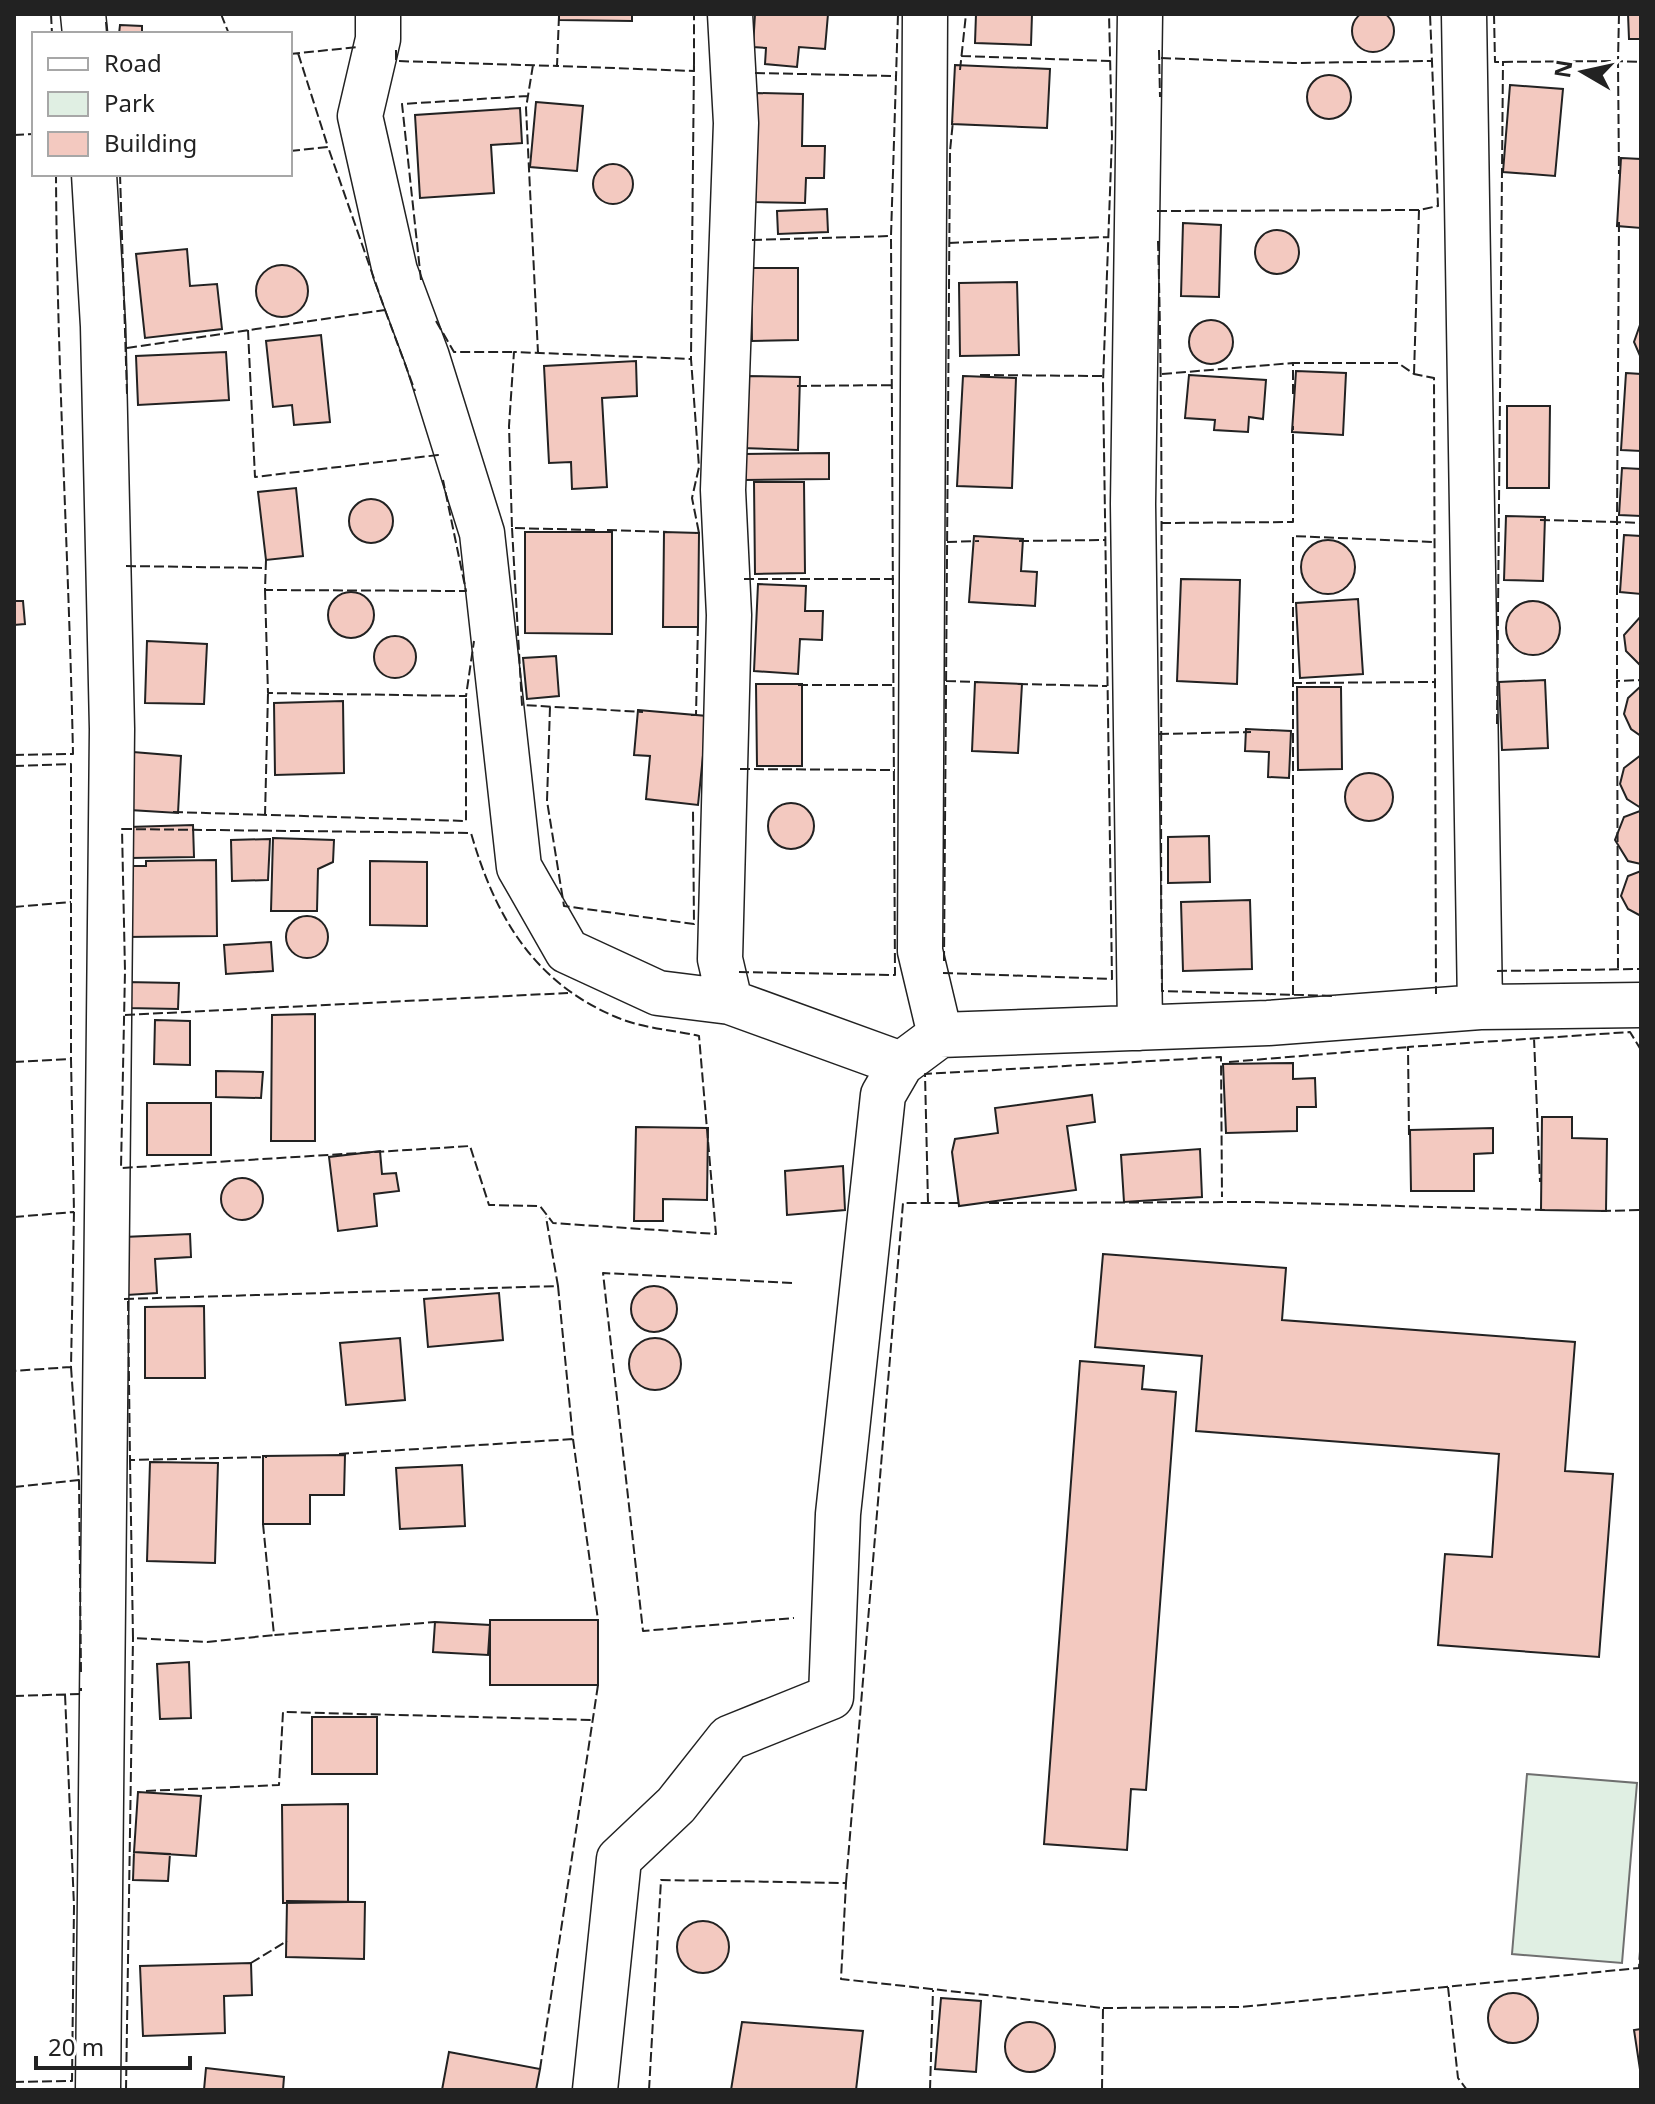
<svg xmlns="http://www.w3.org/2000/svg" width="1655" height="2104" font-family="'Noto Sans',sans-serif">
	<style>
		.green { fill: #e0efe3; stroke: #6f6f6f; stroke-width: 2 }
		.building { fill: #f3c9c0; stroke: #222; stroke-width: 2 }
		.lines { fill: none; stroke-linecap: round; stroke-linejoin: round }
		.minor-casing { stroke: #222; stroke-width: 47 }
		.minor { stroke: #fff; stroke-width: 44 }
		.fence { stroke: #222; stroke-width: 2; stroke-dasharray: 10 4; stroke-linecap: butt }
	</style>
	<rect width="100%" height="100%" fill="#fff"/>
	<path class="green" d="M 1527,1774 L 1637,1783 L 1622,1963 L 1512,1954 Z"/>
	<path class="building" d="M1352 31a21 21 0 1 1 42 0a21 21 0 1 1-42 0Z
		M 559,14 L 632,14 L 632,21 L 559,20 Z
		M 755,14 L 828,14 L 825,49 L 799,47 L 797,67 L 765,64 L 766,48 L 753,47 Z
		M 976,14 L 1032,14 L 1031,45 L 975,43 Z
		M 1628,14 L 1641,14 L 1641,39 L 1629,39 Z
		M 120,25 L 142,26 L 142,34 L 119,34 Z
		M 955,65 L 1050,69 L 1047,128 L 952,124 Z
		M1307 97a22 22 0 1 1 44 0a22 22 0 1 1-44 0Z
		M 1510,85 L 1563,89 L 1555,176 L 1503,172 Z
		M 757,93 L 803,94 L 802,146 L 825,146 L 824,178 L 806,178 L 805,203 L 755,202 Z
		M 536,102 L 583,106 L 577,171 L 530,167 Z
		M 520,108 L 522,143 L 491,145 L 494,193 L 420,198 L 415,115 Z
		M 1621,158 L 1641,159 L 1641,228 L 1617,226 Z
		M593 184a20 20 0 1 1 40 0a20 20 0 1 1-40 0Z
		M 827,209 L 828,232 L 778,234 L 777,211 Z
		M 1183,223 L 1221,225 L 1219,297 L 1181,296 Z
		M1255 252a22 22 0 1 1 44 0a22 22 0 1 1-44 0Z
		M 187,249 L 190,286 L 217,284 L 222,329 L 145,338 L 136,254 Z
		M256 291a26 26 0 1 1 52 0a26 26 0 1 1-52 0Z
		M 751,268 L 798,268 L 798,340 L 752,341 Z
		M 1017,282 L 1019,355 L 960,356 L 959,283 Z
		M1189 342a22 22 0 1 1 44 0a22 22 0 1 1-44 0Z
		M 1641,322 L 1641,358 L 1634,342 Z
		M 321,335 L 330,422 L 294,425 L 292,405 L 273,407 L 266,341 Z
		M 226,352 L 229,400 L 138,405 L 136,356 Z
		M 636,361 L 637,396 L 602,398 L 607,487 L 572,489 L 571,462 L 549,463 L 544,366 Z
		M 1296,371 L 1346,373 L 1343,435 L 1292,432 Z
		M 1626,373 L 1641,374 L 1641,451 L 1621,450 Z
		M 1189,375 L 1266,380 L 1263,419 L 1249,417 L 1248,432 L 1214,430 L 1215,420 L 1185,418 Z
		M 745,376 L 800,377 L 798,450 L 742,448 Z
		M 963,376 L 1016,378 L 1012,488 L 957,486 Z
		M 1507,406 L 1550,406 L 1549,488 L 1507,488 Z
		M 829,453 L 829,479 L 744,480 L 744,454 Z
		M 1622,468 L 1641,469 L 1641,516 L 1619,515 Z
		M 754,482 L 804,482 L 805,573 L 755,574 Z
		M 296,488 L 303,556 L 266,560 L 258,492 Z
		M349 521a22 22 0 1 1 44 0a22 22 0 1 1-44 0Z
		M 1506,516 L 1545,517 L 1543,581 L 1504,580 Z
		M 525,532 L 612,532 L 612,634 L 525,633 Z
		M 664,532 L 699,533 L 698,627 L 663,627 Z
		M 1624,535 L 1641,536 L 1641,594 L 1620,592 Z
		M 974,536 L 1023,539 L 1021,571 L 1037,572 L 1035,606 L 969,602 Z
		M1301 567a27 27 0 1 1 54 0a27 27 0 1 1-54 0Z
		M 1181,579 L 1240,580 L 1237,684 L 1177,681 Z
		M 758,584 L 806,586 L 805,611 L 823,611 L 822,640 L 800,639 L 798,674 L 754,671 Z
		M328 615a23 23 0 1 1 46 0a23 23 0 1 1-46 0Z
		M 1358,599 L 1363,674 L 1300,678 L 1296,603 Z
		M 14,601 L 23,601 L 25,624 L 14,625 Z
		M1506 628a27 27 0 1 1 54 0a27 27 0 1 1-54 0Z
		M 1641,616 L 1641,666 L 1626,651 L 1624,635 Z
		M374 657a21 21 0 1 1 42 0a21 21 0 1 1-42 0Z
		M 147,641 L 207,644 L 204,704 L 145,703 Z
		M 556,656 L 559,696 L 527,699 L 523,658 Z
		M 1545,680 L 1548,748 L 1502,750 L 1499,682 Z
		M 975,682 L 1022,684 L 1018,753 L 972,751 Z
		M 756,684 L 802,684 L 802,766 L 757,766 Z
		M 1641,686 L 1641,736 L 1631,729 L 1624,714 L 1628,698 Z
		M 1297,687 L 1341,687 L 1342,769 L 1298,770 Z
		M 343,701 L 344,773 L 275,775 L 274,703 Z
		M 638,710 L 707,716 L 698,805 L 646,799 L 650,756 L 634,755 Z
		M 1246,729 L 1291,731 L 1289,778 L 1268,777 L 1269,752 L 1245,751 Z
		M 133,752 L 181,756 L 178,813 L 130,810 Z
		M 1641,755 L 1641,808 L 1627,799 L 1620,784 L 1624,768 Z
		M1345 797a24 24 0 1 1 48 0a24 24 0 1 1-48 0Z
		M768 826a23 23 0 1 1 46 0a23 23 0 1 1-46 0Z
		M 1640,811 L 1641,811 L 1641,864 L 1628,861 L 1615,840 L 1624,817 Z
		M 193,825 L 194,857 L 130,858 L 129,827 Z
		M 1209,836 L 1210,882 L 1168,883 L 1168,837 Z
		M 273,838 L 334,840 L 333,862 L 318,869 L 317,911 L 271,911 Z
		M 270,839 L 268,880 L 232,881 L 231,840 Z
		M 216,860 L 217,936 L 125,937 L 125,866 L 146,866 L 146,861 Z
		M 370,861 L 427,862 L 427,926 L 370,925 Z
		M 1641,871 L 1641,916 L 1628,909 L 1621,896 L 1628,876 Z
		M 1250,900 L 1252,969 L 1183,971 L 1181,902 Z
		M286 937a21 21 0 1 1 42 0a21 21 0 1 1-42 0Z
		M 271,942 L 273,971 L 226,974 L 224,945 Z
		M 125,982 L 179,983 L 178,1009 L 126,1008 Z
		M 315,1014 L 315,1141 L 271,1141 L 272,1015 Z
		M 155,1020 L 190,1021 L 190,1065 L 154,1064 Z
		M 1293,1063 L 1293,1079 L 1315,1078 L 1316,1107 L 1297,1107 L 1297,1131 L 1226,1133 L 1223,1064 Z
		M 216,1071 L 263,1072 L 261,1098 L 216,1097 Z
		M 1092,1095 L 1095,1122 L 1067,1126 L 1076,1190 L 959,1206 L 952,1152 L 955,1139 L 998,1133 L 995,1108 Z
		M 147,1103 L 211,1103 L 211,1155 L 147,1155 Z
		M 1542,1117 L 1572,1117 L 1572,1138 L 1607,1139 L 1606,1211 L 1541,1210 Z
		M 636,1127 L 708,1128 L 707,1200 L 663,1199 L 663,1221 L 634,1221 Z
		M 1493,1128 L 1493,1153 L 1474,1154 L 1474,1191 L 1411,1191 L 1410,1130 Z
		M 1200,1149 L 1202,1197 L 1124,1202 L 1121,1155 Z
		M 380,1151 L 382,1174 L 396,1173 L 399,1191 L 374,1194 L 377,1226 L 338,1231 L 329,1157 Z
		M 843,1166 L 845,1210 L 787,1215 L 785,1171 Z
		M221 1199a21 21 0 1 1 42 0a21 21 0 1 1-42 0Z
		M 190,1234 L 191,1257 L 155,1259 L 157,1293 L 127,1295 L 124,1237 Z
		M 1103,1254 L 1286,1268 L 1282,1320 L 1575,1342 L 1565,1471 L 1613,1474 L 1599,1657 L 1438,1645 L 1445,1554 L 1492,1557 L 1499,1454 L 1196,1431 L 1202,1356 L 1095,1347 Z
		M631 1309a23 23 0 1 1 46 0a23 23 0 1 1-46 0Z
		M 499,1293 L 503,1340 L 428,1347 L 424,1299 Z
		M 204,1306 L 205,1378 L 145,1378 L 145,1307 Z
		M629 1364a26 26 0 1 1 52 0a26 26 0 1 1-52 0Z
		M 400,1338 L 405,1400 L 346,1405 L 340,1343 Z
		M 1080,1361 L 1144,1366 L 1142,1389 L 1176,1392 L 1146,1790 L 1131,1789 L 1127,1850 L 1044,1844 Z
		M 345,1455 L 344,1495 L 310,1495 L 310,1524 L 263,1524 L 263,1456 Z
		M 150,1462 L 218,1463 L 215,1563 L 147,1561 Z
		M 462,1465 L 465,1526 L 400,1529 L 396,1468 Z
		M 490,1620 L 598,1620 L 598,1685 L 490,1685 Z
		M 435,1622 L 490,1625 L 488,1655 L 433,1652 Z
		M 189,1662 L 191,1718 L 160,1719 L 157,1664 Z
		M 312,1717 L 377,1717 L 377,1774 L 312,1774 Z
		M 138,1792 L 201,1796 L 196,1856 L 134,1852 Z
		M 348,1804 L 348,1902 L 283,1903 L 282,1805 Z
		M 134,1852 L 170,1854 L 168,1881 L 133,1880 Z
		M 287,1901 L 365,1902 L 364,1959 L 286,1957 Z
		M677 1947a26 26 0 1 1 52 0a26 26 0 1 1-52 0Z
		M 251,1963 L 252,1995 L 224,1996 L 225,2033 L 143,2036 L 140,1966 Z
		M1488 2018a25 25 0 1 1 50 0a25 25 0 1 1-50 0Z
		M 941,1998 L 981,2001 L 976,2072 L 935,2069 Z
		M1005 2047a25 25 0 1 1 50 0a25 25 0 1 1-50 0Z
		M 742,2022 L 863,2031 L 856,2090 L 731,2090 Z
		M 1641,2029 L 1641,2076 L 1634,2030 Z
		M 449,2052 L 540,2069 L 536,2090 L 442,2090 Z
		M 206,2068 L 284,2077 L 283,2090 L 204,2090 Z"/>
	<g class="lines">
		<defs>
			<path id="minor" d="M 83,14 L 85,34
				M 378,14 L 378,39 L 360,116 L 395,271 L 427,357 L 482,533 L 519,867 L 567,951 L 658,993 L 730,1002 L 901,1064
				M 925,14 L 920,951 L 940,1035
				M 1140,14 L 1133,504 L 1140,1028
				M 1464,14 L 1480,1007
				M 94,174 L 103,326 L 112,729 L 98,2090
				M 730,1002 L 720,959 L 729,615 L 723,490 L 736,123 L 730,14
				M 595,2090 L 619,1859 L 676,1805 L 729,1738 L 831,1697 L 838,1514 L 883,1095 L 901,1064 L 940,1035 L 1268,1023 L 1480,1007 L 1641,1005"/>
		</defs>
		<use href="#minor" class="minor-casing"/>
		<use href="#minor" class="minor"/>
		<path class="fence" d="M 51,14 L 52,34
			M 221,14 L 229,34
			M 1494,14 L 1495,62 L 1618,61 L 1619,174
			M 1619,14 L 1618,61 L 1641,62
			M 559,16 L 557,66 L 694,71 L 694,14
			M 106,22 L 107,34
			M 396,50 L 396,61 L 557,66
			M 1159,50 L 1160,97
			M 290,54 L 358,47
			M 961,56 L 1110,61
			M 1161,58 L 1293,63 L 1431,61
			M 694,62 L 691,359 L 699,467 L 692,498 L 699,533 L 695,533
			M 533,65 L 526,108 L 538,353
			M 960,70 L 966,14
			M 755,73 L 896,76
			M 14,135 L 34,134
			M 290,151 L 328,147 L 298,53
			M 120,174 L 127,394
			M 1157,211 L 1419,210
			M 1619,222 L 1617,522 L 1641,523
			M 752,240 L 891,236
			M 1158,241 C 1165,491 1159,741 1162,991 L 1336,996
			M 949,243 L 1108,237
			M 421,280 L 402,104 L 528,96
			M 385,310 L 415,391
			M 436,321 L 454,352 L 514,352
			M 248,330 L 255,477 L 438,455 L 436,451
			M 127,348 L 385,310 L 328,147
			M 1162,374 L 1293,363
			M 1414,374 L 1419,210 L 1438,206 L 1430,14
			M 980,375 L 1103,376
			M 797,386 L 893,385
			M 1293,394 L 1293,363 L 1398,363 L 1414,374 L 1434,378 L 1436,994
			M 1540,520 L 1617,522 L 1617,681
			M 1161,523 L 1293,522 L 1293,426
			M 512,528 L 522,705 L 643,712
			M 595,530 L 512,528 L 509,426 L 514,352 L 691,359
			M 607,530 L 667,532
			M 1019,541 L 1105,540
			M 947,542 L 979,541
			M 266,560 L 265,590 L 466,591 L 443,480
			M 126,566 L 265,568
			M 744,579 L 894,579
			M 265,590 L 268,693 L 466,696 L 474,641
			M 946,681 L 978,682
			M 1292,683 L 1434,682
			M 1018,684 L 1107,686
			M 798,685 L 895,685
			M 550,707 L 547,801 L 564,906 L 694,924 L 693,810
			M 691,715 L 696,715 L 698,625
			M 1497,724 L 1503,61
			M 1159,734 L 1251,732
			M 14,755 L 73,754 C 69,561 57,367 56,174
			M 14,766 L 71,764 L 71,1059
			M 740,769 L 895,770
			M 173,812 L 466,821 L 466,696
			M 265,816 L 268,693
			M 122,829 L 471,833 C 495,916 533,982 616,1017 C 641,1028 673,1030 699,1036 L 716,1234 L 553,1223 L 540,1206 L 489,1205 L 470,1146 L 121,1168 L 125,971 Z
			M 14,907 L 71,902
			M 944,961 L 950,151 L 953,121
			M 1618,968 L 1617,681 L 1641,680
			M 1497,971 L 1641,969
			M 739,972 L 895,975 L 891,236 L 898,14
			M 943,973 L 1112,979 L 1103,383 L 1112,137 L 1109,14
			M 1293,995 L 1293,536 L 1433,542
			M 125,1015 L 568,993
			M 1534,1038 L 1540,1182
			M 14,1062 L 71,1059 L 74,1212 L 71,1367 L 14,1371
			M 1229,1062 L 1408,1047
			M 1409,1135 L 1408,1047 L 1630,1032 L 1641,1050
			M 928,1203 L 925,1074 L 1221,1057 L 1222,1197
			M 989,1203 L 1255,1202 L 1545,1210
			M 1601,1211 L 1641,1210
			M 14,1217 L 74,1212
			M 792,1283 L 603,1273 L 643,1631 L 794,1618
			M 124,1299 L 558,1286 L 546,1217
			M 128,1301 L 130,1460 L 267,1457
			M 573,1439 L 598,1620
			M 339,1454 L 573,1439 L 558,1286
			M 130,1460 L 133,1638 L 207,1642 L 274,1635
			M 79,1480 L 81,1672
			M 14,1487 L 79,1480 L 71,1367
			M 263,1524 L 274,1635 L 435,1622
			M 14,1696 L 81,1694 L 81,1688
			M 146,1791 L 279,1785 L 283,1712 L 593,1720
			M 846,1883 L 903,1203 L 961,1203
			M 251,1963 L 287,1941
			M 1448,1987 L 1458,2078 L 1467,2090
			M 1103,2008 L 1241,2007 L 1639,1968 L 1641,1935
			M 540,2069 L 598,1685
			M 14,2082 L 72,2081 L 74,1906 L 65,1694
			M 126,2090 L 133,1638
			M 649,2090 L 661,1880 L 846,1883 L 841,1979 L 1103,2008 L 1102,2090
			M 930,2090 L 933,1990"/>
	</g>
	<rect width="1655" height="2104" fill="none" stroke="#222222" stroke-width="32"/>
	<rect x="32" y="32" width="260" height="144" fill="#ffffff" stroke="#a7a7a7" stroke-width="2"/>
	<rect x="48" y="58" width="40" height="12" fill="#ffffff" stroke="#a7a7a7" stroke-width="2"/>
	<text x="104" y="72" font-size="24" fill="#222222">Road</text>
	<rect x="48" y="92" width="40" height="24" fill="#e0efe3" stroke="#a7a7a7" stroke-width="2"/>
	<text x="104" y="112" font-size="24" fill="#222222">Park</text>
	<rect x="48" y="132" width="40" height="24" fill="#f3c9c0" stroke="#a7a7a7" stroke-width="2"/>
	<text x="104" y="152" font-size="24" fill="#222222">Building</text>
	<g transform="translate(1583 72) rotate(279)" stroke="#ffffff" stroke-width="6" paint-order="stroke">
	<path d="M0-6L14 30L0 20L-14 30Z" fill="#222222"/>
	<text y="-12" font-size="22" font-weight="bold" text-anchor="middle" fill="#222222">N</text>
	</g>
	<path d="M36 2056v12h154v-12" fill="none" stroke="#222222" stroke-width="4"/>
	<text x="48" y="2056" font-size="24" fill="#222222" stroke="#ffffff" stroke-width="6" paint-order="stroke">20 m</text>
</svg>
